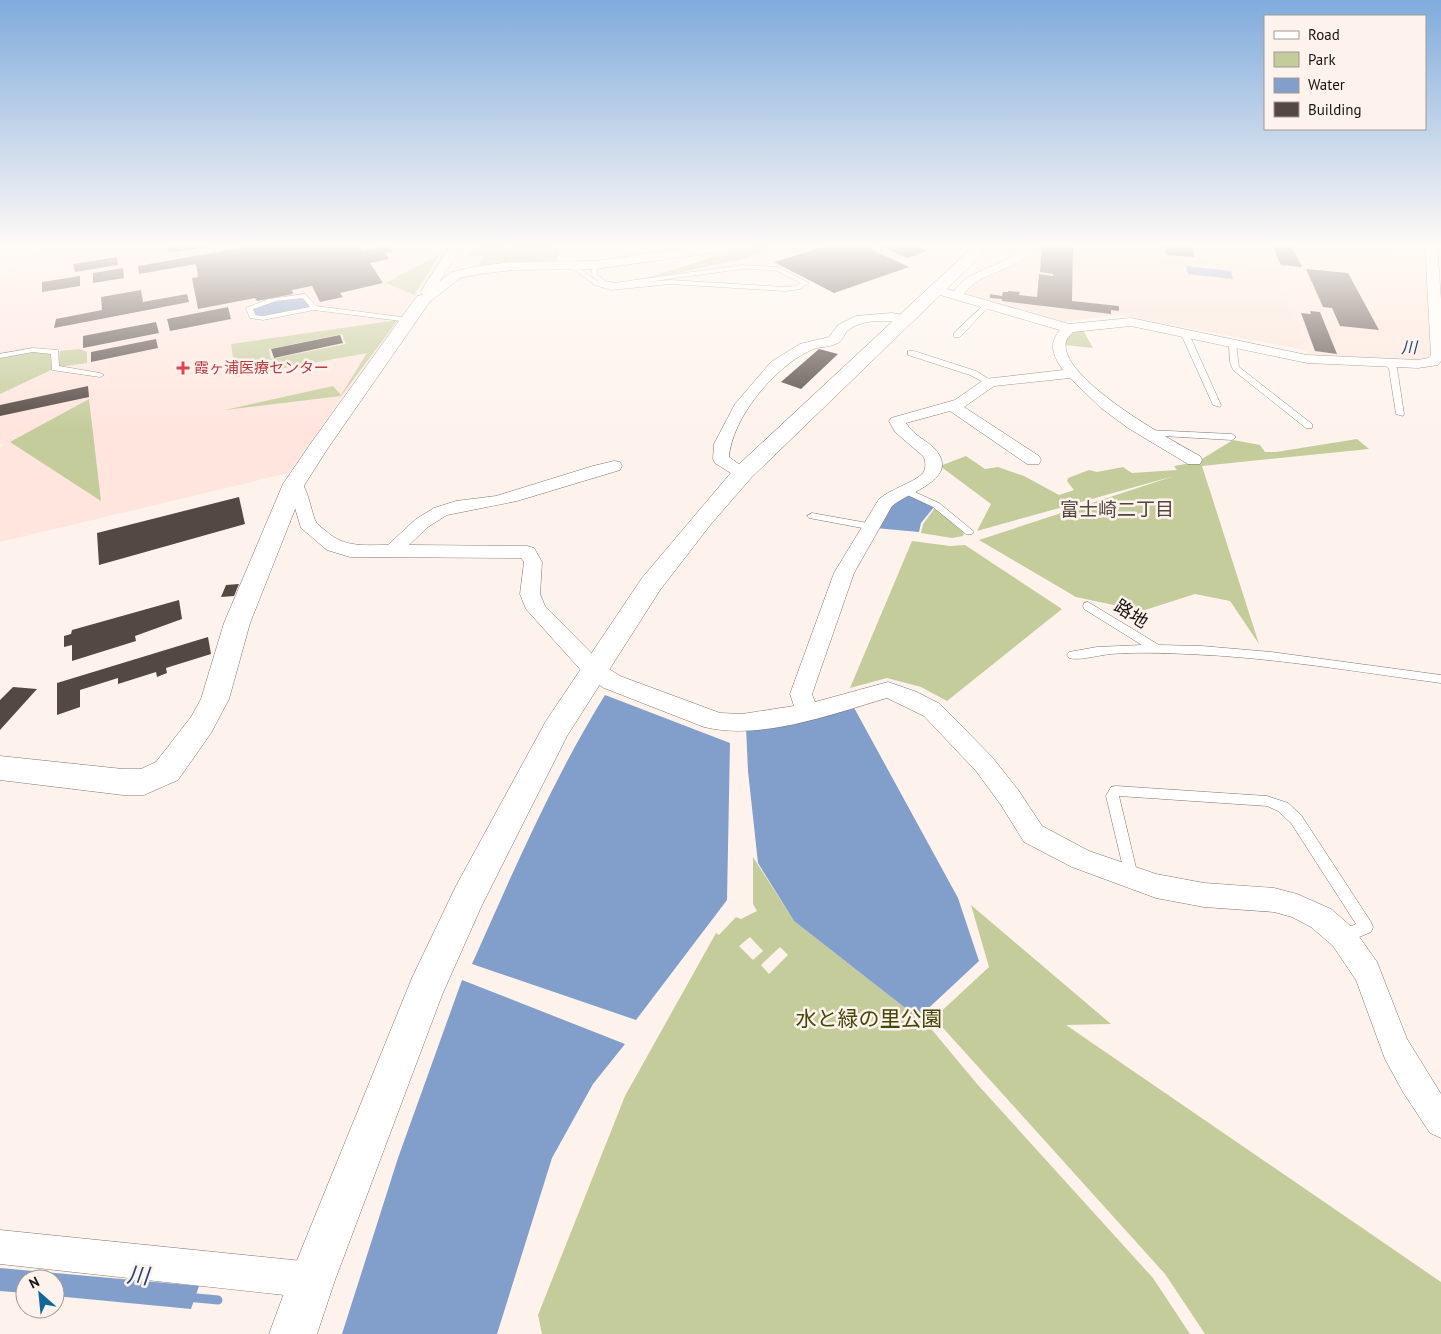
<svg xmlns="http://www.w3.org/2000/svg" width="1441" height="1334" font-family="'PT Sans','Noto Sans JP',sans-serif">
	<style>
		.commercial { fill: #fee6db }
		.built { fill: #f9e4d7 }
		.medical { fill: #ffe5de }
		.green { fill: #c4cc9b; fill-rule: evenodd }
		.water { fill: #829eca }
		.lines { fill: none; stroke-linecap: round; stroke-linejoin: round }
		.stream { stroke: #829eca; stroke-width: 9 }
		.building { fill: #544842 }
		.service-casing { stroke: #80756d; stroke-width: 1 }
		.minor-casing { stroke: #80756d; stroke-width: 1 }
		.tertiary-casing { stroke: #80756d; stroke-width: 1 }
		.service { fill: #fff; fill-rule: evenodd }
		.minor { fill: #fff; fill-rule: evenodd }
		.tertiary { fill: #fff; fill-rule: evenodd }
		.health-dot { fill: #e0444e; stroke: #fef3ec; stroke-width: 2 }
		.labels { text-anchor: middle; stroke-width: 5; stroke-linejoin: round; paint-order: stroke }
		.far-health-label { font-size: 15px; fill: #be3a42; stroke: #fef3ec; text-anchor: start }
		.far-water-label { font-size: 16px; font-style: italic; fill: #21437a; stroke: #fef3ec }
		.street-label { font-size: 18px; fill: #181310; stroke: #fef3ec }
		.neighbourhood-label { font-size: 19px; fill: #51463f; stroke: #fef3ec }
		.near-park-label { font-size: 21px; fill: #424809; stroke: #fef3ec }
		.near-water-label { font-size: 22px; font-style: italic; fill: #21437a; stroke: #fef3ec }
	</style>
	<rect width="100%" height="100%" fill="#fef3ec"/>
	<path class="commercial" d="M 1161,243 L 1382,243 L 1387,254 L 1427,261 L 1434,355 L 1431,358 L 1415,360 L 1323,358 L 1307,355 L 1277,268 L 1162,256 Z"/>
	<path class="built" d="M 1036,243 L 1159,243 L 1161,257 L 1277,268 L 1305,350 L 1117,315 L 1059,322 L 964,293 L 977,282 L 1019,263 L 1037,251 L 1038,245 Z"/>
	<path class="medical" d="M 50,243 L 431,243 L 443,254 L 386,341 L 344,395 L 289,473 L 0,542 L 0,447 L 4,444 L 0,444 L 0,277 Z"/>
	<path class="green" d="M 479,243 L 562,243 L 558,250 L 558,263 L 478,267 L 485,256 L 467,256 Z
		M 758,243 L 782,243 L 747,258 L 631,283 Z
		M 440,254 L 414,295 L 386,283 Z
		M 398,320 L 341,396 L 225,410 L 333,386 L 341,395 L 367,353 L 236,377 L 231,344 ZM 342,334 L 346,344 L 271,359 L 269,349 Z
		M 1073,330 L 1083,330 L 1093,348 L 1065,345 L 1066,338 Z
		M 80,349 L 87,352 L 87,363 L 58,367 L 60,351 Z
		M 32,352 L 52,353 L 51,370 L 0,394 L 0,357 Z
		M 89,399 L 101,501 L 10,442 Z
		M 1357,439 L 1369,449 L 1202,466 L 1259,644 L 1230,601 L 1195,594 L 1142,611 L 1076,597 L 979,540 L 1174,476 L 977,531 L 991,504 L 940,466 L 966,456 L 985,469 L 998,467 L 1024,476 L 1059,495 L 1074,490 L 1067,481 L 1068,478 L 1089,470 L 1097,472 L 1123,467 L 1132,473 L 1177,470 L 1174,466 L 1197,462 L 1233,440 L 1260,445 L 1265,452 L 1276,452 Z
		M 935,508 L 964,532 L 963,536 L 952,538 L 921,533 L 923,524 Z
		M 912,541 L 950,546 L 965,545 L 1062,609 L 947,701 L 921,687 L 887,678 L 850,688 Z
		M 753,857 L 794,921 L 918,1018 L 920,1016 L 923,1019 L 978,1085 L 1153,1278 L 1190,1334 L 542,1334 L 538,1315 L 625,1096 L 716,933 L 719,935 L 736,917 L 741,919 L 757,911 L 753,904 ZM 750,937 L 763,951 L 753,960 L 739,946 ZM 780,947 L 788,955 L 769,974 L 761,965 Z
		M 971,905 L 1111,1024 L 1066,1025 L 1441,1282 L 1441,1334 L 1205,1334 L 1165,1274 L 934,1018 L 989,967 Z"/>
	<path class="water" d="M 1186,266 L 1231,271 L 1233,279 L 1188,274 Z
		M 295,298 L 302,298 L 311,307 L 264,317 L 256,315 L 253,308 L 259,305 Z
		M 904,492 L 934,507 L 921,523 L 919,532 L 875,528 L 888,504 Z
		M 605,695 L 730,743 L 727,900 L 636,1020 L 472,964 C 513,872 552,781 605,695 Z
		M 852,704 L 958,898 L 979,961 L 918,1018 L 794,921 L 758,863 L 748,771 L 746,727 Z
		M 462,980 L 625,1044 L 593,1084 L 552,1158 L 497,1334 L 342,1334 L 398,1158 Z
		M 0,1268 L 199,1286 L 191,1309 L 55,1296 L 55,1279 L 25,1279 L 25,1293 L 0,1291 Z"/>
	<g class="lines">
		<path class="stream" d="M 186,1297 L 218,1300"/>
	</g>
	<path class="building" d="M 187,243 L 224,243 L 224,244 L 169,253 L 167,246 Z
		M 268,243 L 358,243 L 362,251 L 389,246 L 393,252 L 385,253 L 389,259 L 370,263 L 383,283 L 340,293 L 343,297 L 320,302 L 312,286 L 292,290 L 293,294 L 257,301 L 255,298 L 198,309 L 192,278 L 198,277 L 196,264 L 139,274 L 138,266 Z
		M 836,243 L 858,243 L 909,267 L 834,293 L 774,262 Z
		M 873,243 L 910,243 L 928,251 L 907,258 Z
		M 1042,243 L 1073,245 L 1072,301 L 1119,306 L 1119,311 L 1111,310 L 1111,314 L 1002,301 L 1002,299 L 990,298 L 990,294 L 1002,296 L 1003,292 L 1008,292 L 1008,291 L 1020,292 L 1019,295 L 1037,297 L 1039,274 L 1053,276 L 1053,274 L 1040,272 Z
		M 1165,243 L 1192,243 L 1194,257 L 1166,255 Z
		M 1271,243 L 1291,245 L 1302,267 L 1281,265 Z
		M 117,257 L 118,265 L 75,272 L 73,264 Z
		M 123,268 L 124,278 L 93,283 L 93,273 Z
		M 1306,269 L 1348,273 L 1379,330 L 1340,326 L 1332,308 L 1323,307 Z
		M 80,276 L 80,286 L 42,292 L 42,282 Z
		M 141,290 L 143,302 L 187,294 L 189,302 L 54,328 L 56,319 L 102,310 L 101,297 Z
		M 228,307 L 231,319 L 170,331 L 167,319 Z
		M 1310,311 L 1320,312 L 1337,354 L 1315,351 L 1301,313 L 1311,314 Z
		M 156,322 L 159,333 L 83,348 L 83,336 Z
		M 340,335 L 343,343 L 274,358 L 271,349 Z
		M 156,339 L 158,348 L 91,362 L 91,352 Z
		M 819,349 L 838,354 L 801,389 L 781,382 Z
		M 88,386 L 89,397 L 0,416 L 0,405 Z
		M 239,497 L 245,524 L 99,565 L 97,533 Z
		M 239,584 L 234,596 L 221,597 L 226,585 Z
		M 179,600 L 182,619 L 135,636 L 136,641 L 72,661 L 72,645 L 64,647 L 64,636 L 71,634 L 72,630 Z
		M 208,637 L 211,654 L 166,668 L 167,673 L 157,677 L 156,672 L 118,684 L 118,678 L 80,690 L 80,707 L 57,715 L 57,683 Z
		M 13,687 L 37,689 L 0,730 L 0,700 Z"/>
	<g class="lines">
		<defs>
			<path id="service" d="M 573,264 L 600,283 L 591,275 L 593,264 L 598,265 L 597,274 L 605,281 L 614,283 L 742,265 L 778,267 L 809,283 L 800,289 L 785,291 L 670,284 L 611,290 L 595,285 L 571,267 L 570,266 ZM 742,269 L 775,270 L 801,283 L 796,286 L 785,287 L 670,280 L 647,282 Z
				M 305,294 L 316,306 L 409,318 L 413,320 L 409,322 L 314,310 L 263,320 L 250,318 L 246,308 L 269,299 ZM 303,298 L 310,307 L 263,316 L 255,315 L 253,309 L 276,301 Z
				M 986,303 L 991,304 L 960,337 L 954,337 L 954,333 Z
				M 1182,332 L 1189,334 L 1221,405 L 1220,407 L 1213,405 L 1181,334 Z
				M 1229,342 L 1236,344 L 1239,367 L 1312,424 L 1312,428 L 1306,428 L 1233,370 L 1230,362 Z
				M 33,348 L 58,350 L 59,366 L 100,373 L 104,375 L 100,377 L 52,370 L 51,354 L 33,352 L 0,358 L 0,354 Z
				M 908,351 L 914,351 L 976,371 L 994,382 L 987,384 L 970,375 L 908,355 Z
				M 1385,361 L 1391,361 L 1397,368 L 1404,414 L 1403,416 L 1396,414 L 1389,369 L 1384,363 Z
				M 1148,430 L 1232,434 L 1236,437 L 1232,440 L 1145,435 L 1145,431 Z
				M 904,487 L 939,503 L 972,530 L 974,532 L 972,534 L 966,534 L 933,507 L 901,492 L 899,490 Z
				M 812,513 L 873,524 L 878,527 L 873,530 L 809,518 L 807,516 Z
				M 1088,602 L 1159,645 L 1202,646 L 1271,652 L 1441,675 L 1441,683 C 1357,672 1272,657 1187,654 C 1161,653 1136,652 1111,654 C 1099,655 1079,661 1069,658 L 1067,655 L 1069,652 L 1097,647 L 1142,645 L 1084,609 L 1083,606 L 1084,603 Z
				M 1116,786 L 1267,796 L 1288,803 L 1301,815 L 1371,922 L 1373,927 L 1371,932 L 1343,944 L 1338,942 L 1336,937 L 1338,932 L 1356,924 L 1291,823 L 1278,811 L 1267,806 L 1119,796 L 1138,876 L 1136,880 L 1131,882 L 1126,880 L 1106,796 L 1111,787 Z"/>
			<path id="minor" d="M 452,243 L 464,243 L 439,282 L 452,272 L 479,266 L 512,262 L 595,261 L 722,243 L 740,243 L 738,245 L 712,253 L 595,269 L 512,270 L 479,274 L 460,278 L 428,303 L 418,303 L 417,300 L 423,294 L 421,291 Z
				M 1022,243 L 1034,243 L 1035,245 C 1015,275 981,269 964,294 L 1069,324 L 1131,318 L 1307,355 L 1418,360 L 1428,358 L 1431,355 L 1425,243 L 1437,243 L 1441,300 L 1441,361 L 1438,365 L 1418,368 L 1307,363 L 1131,326 L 1073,332 C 1071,335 1067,337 1066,341 C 1057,378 1173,441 1200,456 L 1202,460 L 1200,464 L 1188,464 L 1128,428 L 1101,408 L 1070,378 L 994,386 L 964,407 L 1039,456 L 1041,460 L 1039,464 L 1027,464 L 950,411 L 906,423 C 913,435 926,440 935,449 C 961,479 908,492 892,506 L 854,573 L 812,694 L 815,702 L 888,682 L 917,692 L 940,704 L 992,757 L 1019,791 L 1042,826 L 1089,851 L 1156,874 L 1204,883 L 1274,888 L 1297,894 L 1331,909 L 1353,928 L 1377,962 L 1407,1039 L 1441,1094 L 1441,1138 L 1430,1133 L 1403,1092 L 1385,1059 L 1356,980 L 1333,946 L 1311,927 L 1292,917 L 1274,912 L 1204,907 L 1156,898 L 1072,867 L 1024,842 L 1001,805 L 976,771 L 924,716 L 887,698 C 832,714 761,741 704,727 L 604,688 L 587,677 L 526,609 L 520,594 L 524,562 L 521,558 L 350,557 L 327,550 L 301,528 L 292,498 L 285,484 L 288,480 L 294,479 L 300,480 C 309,493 310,506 315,520 C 317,525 322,528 326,531 C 344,548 365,545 388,545 L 416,519 L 434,508 L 456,501 L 496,496 L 593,466 L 614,461 L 620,462 L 622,466 L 620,470 L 517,501 L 447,515 L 428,527 L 409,545 L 527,546 L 534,548 L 542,562 L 540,594 L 545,606 L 603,665 L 620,676 L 720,713 L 742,714 L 794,706 L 790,694 L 834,573 L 879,499 C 891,489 912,483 921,475 C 927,470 926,461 923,456 L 895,432 L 889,421 L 891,418 L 955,400 L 985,379 L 1063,370 C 1053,356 1048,344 1060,330 L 933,293 L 931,290 L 937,286 L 954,291 C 971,266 1006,269 1023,245 Z
				M 893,313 L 911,317 L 913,320 L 906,324 C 889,320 862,318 847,331 C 844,335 842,341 838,343 C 829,348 817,346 809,351 C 774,368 732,418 729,457 L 751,473 L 749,477 L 737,477 L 715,463 L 713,459 L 714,444 L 735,404 L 771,362 L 800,344 L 829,337 L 838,325 L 856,316 Z
				M 0,1230 L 312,1262 L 324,1268 L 330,1280 L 324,1292 L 312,1298 L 0,1264 Z"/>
			<path id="tertiary" d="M 977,243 L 994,243 L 751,478 L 711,524 L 660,590 L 567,736 L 482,905 L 442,995 L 335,1280 L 317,1334 L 269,1334 L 289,1280 L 412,978 L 456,886 L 546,721 L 642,578 L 735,468 Z
				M 423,295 L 429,296 L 431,300 L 328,448 L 305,484 L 250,623 L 229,699 L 211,733 L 178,780 L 144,795 L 123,795 L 0,780 L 0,756 L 123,769 L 141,769 L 156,762 L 191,717 L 201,699 L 224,623 L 283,484 L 311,443 L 417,296 Z"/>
		</defs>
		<use href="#service" class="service-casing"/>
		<use href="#minor" class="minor-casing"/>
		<use href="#tertiary" class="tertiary-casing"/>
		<use href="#service" class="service"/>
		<use href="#minor" class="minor"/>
		<use href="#tertiary" class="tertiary"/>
	</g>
	<linearGradient id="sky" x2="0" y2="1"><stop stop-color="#7fabdc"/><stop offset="0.57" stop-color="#fffaf6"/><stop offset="1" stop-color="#fffaf6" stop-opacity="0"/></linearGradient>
	<rect width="1441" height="430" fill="url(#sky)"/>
	<path class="health-dot" d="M180.5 360.5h5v5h5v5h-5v5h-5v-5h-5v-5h5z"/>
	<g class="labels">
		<g class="far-health-label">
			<text x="194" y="373">霞ヶ浦医療センター</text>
		</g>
		<g class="far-water-label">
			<text x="1409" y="353">川</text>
		</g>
		<g class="street-label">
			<text transform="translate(1131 614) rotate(33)" y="6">路地</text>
		</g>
		<g class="neighbourhood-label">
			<text x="1117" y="516">富士崎二丁目</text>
		</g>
		<g class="near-park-label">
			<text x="869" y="1026">水と緑の里公園</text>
		</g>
		<g class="near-water-label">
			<text transform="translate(138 1275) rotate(5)" y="8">川</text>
		</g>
	</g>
	<rect x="1264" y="15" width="162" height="115" fill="#fef3ec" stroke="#a29994"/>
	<rect x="1274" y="31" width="25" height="8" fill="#ffffff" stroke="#a29994"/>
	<text x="1308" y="40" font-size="15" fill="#181310">Road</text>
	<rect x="1274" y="52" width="25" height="15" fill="#c4cc9b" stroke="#a29994"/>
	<text x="1308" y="65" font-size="15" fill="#181310">Park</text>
	<rect x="1274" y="78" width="25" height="15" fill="#829eca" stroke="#a29994"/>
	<text x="1308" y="90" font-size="15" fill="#181310">Water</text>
	<rect x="1274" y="102" width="25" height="15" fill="#544842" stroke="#a29994"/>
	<text x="1308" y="115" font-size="15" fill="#181310">Building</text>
	<g transform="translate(40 1294) rotate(333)"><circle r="24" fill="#fef3ec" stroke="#a29994"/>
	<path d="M0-4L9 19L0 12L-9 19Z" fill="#126697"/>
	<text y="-8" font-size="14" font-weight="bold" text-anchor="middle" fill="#181310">N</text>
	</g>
</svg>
